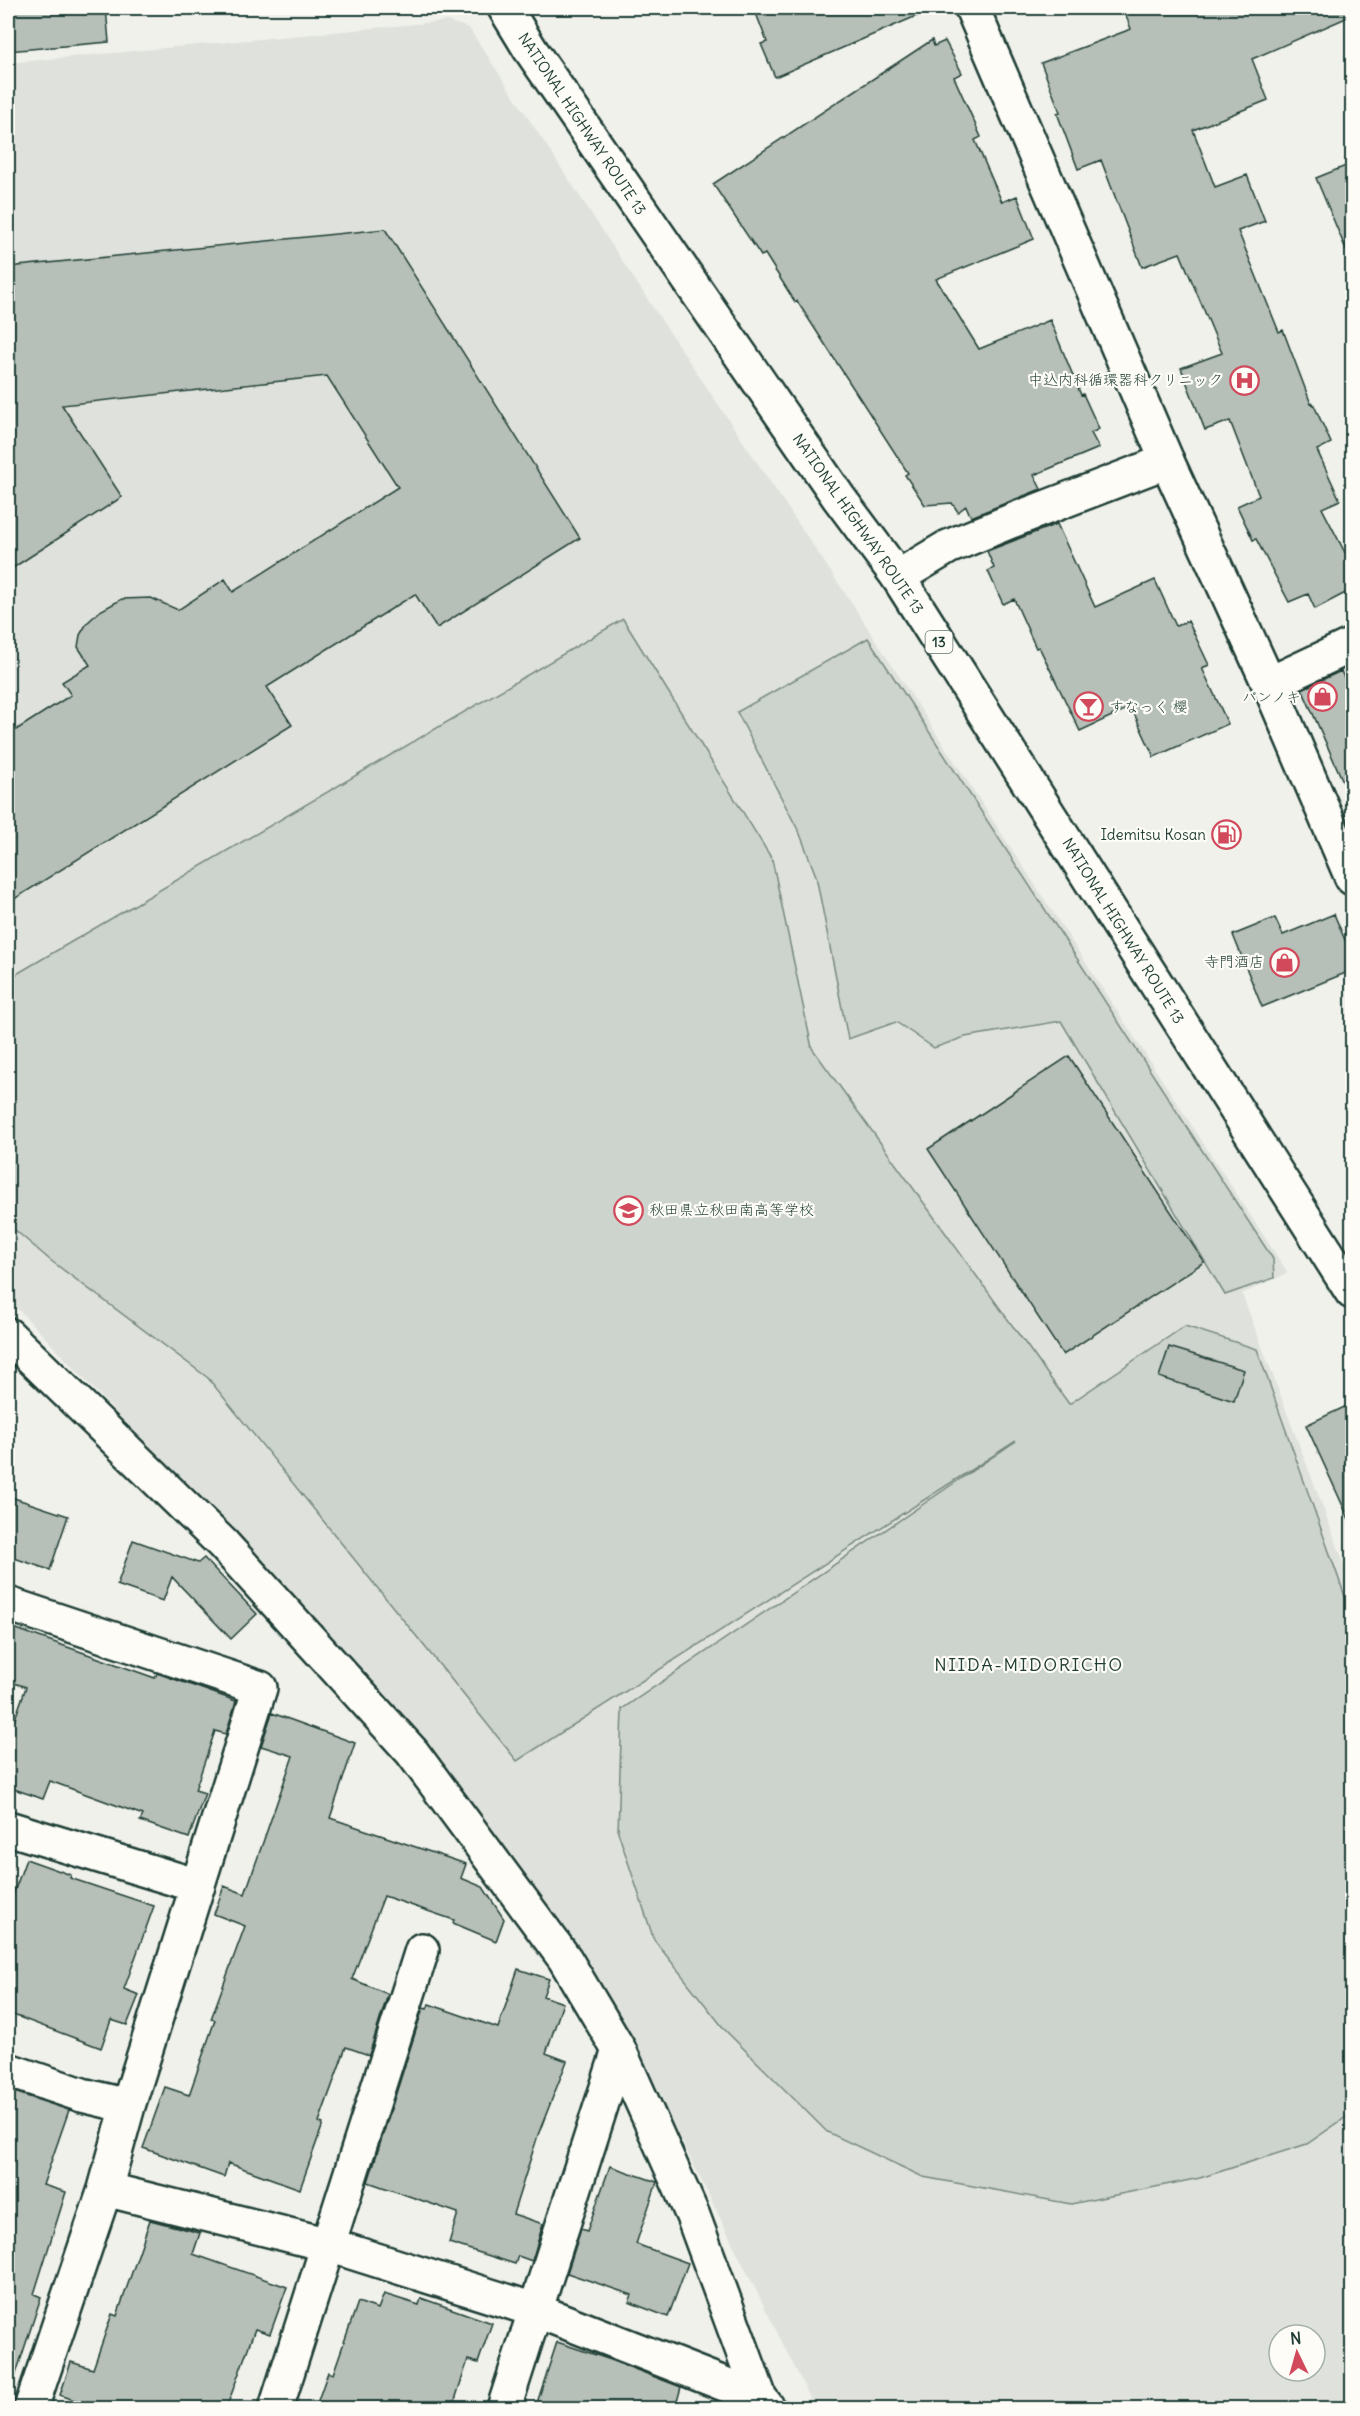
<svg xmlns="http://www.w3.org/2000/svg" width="1360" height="2416" font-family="Delius,'Klee One',sans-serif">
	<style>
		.built { fill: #dfe2dc; fill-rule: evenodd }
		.green { fill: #cdd3cd; stroke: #768880; stroke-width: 1.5 }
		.building { fill: #b6bfb8; stroke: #1f3d34; stroke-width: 1.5 }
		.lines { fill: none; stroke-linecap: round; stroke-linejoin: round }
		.street-casing { stroke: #1f3d34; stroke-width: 38 }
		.secondary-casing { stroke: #1f3d34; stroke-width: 38 }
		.highway-casing { stroke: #1f3d34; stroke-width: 38 }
		.street { stroke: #fdfcf7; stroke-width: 33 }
		.secondary { stroke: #fdfcf7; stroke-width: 33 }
		.highway { stroke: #fdfcf7; stroke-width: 33 }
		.labels { text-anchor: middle; stroke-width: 4.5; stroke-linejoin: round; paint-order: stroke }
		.shield { fill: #fdfcf7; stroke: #62766e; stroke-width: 1.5 }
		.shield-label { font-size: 14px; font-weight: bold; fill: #1f3d34 }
		.street-label { font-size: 15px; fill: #1f3d34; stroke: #fdfcf7 }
		.poi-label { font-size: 15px; fill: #1f3d34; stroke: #fdfcf7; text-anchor: end }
		.quarter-label { font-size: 18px; letter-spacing: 1.5px; fill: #1f3d34; stroke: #fdfcf7 }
	</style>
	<rect width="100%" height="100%" fill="#f0f1eb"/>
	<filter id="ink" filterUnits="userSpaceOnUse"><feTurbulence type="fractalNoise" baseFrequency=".0167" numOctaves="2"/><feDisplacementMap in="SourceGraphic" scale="12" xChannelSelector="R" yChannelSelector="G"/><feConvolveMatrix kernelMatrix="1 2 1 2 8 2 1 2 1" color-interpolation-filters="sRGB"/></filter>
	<g filter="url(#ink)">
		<path class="built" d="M 447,21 L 469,28 L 650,303 L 841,587 L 1288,1273 L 1242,1294 L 1352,1584 L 1352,2408 L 815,2408 L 645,2068 L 573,1939 L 347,1657 L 22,1313 L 8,1301 L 8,63 ZM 1279,2335 L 1315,2335 L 1315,2371 L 1279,2371 Z"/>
		<path class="green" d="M 623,619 L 772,859 L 812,1048 L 1069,1404 L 1185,1326 L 1257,1349 L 1352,1616 L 1352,2113 L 1307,2144 L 1200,2178 L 1071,2204 L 923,2177 L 827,2132 L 725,2030 L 654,1940 L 618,1832 L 622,1709 L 1016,1441 L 517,1761 L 208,1378 L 50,1260 L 8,1224 L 8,979 Z
			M 868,638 L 1273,1259 L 1274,1278 L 1225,1295 L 1061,1021 L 965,1037 L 934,1048 L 896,1022 L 848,1039 L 816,876 L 800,834 L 737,712 Z"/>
		<path class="building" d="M 8,8 L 106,8 L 109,42 L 8,51 Z
			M 754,8 L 935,8 L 775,77 L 761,44 L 767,42 Z
			M 1123,8 L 1353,8 L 1353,15 L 1252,59 L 1268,100 L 1193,130 L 1215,187 L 1247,175 L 1265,221 L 1238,231 L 1279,332 L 1283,330 L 1311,404 L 1313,403 L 1331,443 L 1317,450 L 1340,500 L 1322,508 L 1353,568 L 1353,589 L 1315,609 L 1308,594 L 1289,602 L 1256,539 L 1253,540 L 1237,506 L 1259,496 L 1230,421 L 1205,430 L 1181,368 L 1222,353 L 1180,253 L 1142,267 L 1101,160 L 1078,169 L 1057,113 L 1060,112 L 1041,63 L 1131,29 Z
			M 932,40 L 934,46 L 945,41 L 962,73 L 954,77 L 981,137 L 975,140 L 1002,202 L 1017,196 L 1034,239 L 936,279 L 979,349 L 1050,320 L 1081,395 L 1083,394 L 1099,429 L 1091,433 L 1099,448 L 1034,475 L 1041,489 L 971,517 L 966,506 L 958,512 L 952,503 L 925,505 L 905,475 L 908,473 L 797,301 L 795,302 L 765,254 L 761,256 L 713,184 Z
			M 1353,163 L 1353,264 L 1352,264 L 1316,178 Z
			M 385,229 L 580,538 L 437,628 L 415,594 L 267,687 L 292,725 L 8,903 L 8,735 L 71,695 L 62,682 L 90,665 L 78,647 L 80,635 L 87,623 L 100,611 L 122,599 L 151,598 L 178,610 L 225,579 L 233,592 L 398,487 L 327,376 L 62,405 L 122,497 L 8,571 L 8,267 Z
			M 1057,524 L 1095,607 L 1155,580 L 1176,626 L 1188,621 L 1209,665 L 1202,668 L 1228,724 L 1154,757 L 1131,707 L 1080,731 L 1039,647 L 1036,648 L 1014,599 L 1003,604 L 988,571 L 994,568 L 987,551 Z
			M 1341,671 L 1353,698 L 1353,804 L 1302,689 Z
			M 1334,914 L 1353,959 L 1353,970 L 1262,1007 L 1233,935 L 1275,918 L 1283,935 Z
			M 1069,1056 L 1204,1262 L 1063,1355 L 928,1149 Z
			M 1169,1347 L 1244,1370 L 1234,1401 L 1159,1377 Z
			M 1353,1403 L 1353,1528 L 1306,1425 Z
			M 8,1496 L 68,1516 L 50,1570 L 8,1556 Z
			M 133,1540 L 198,1563 L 204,1558 L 257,1614 L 231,1639 L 172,1577 L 163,1601 L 117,1585 Z
			M 8,1626 L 155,1678 L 157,1673 L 236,1701 L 226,1734 L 215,1731 L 195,1790 L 205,1793 L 189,1838 L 140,1821 L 143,1815 L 50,1781 L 43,1799 L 8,1787 L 8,1739 L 26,1687 L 8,1681 Z
			M 272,1713 L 355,1743 L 330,1818 L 466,1864 L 461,1878 L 483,1887 L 504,1919 L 496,1941 L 453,1923 L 454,1920 L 384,1896 L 352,1979 L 388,1994 L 369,2055 L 346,2047 L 319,2122 L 323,2124 L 300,2189 L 228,2163 L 224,2177 L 143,2148 L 165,2087 L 189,2095 L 215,2020 L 211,2019 L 245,1926 L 214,1914 L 224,1886 L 245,1894 L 293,1756 L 261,1746 Z
			M 26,1859 L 71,1875 L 70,1878 L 154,1906 L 124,1989 L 139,1995 L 127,2025 L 111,2020 L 101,2048 L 8,2013 L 8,1909 Z
			M 518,1969 L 549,1979 L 543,1996 L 563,2003 L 546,2053 L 567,2061 L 538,2135 L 513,2214 L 543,2224 L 532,2261 L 518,2256 L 515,2264 L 449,2243 L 458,2213 L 368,2182 L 423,2008 L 427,2009 L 429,2004 L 498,2028 Z
			M 8,2090 L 69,2110 L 43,2185 L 66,2192 L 34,2294 L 41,2297 L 14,2380 L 8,2379 Z
			M 610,2166 L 657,2182 L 636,2244 L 688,2263 L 668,2317 L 629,2302 L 632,2295 L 567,2273 L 581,2229 L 587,2231 Z
			M 150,2220 L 200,2233 L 193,2254 L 287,2287 L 270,2334 L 255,2329 L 226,2409 L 100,2409 L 60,2395 L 71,2362 L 93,2369 L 112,2314 L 117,2316 Z
			M 384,2294 L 419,2305 L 421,2298 L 492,2323 L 478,2363 L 468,2360 L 452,2409 L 315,2409 L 328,2372 L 333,2374 L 358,2302 L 378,2309 Z
			M 557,2342 L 611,2360 L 681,2387 L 675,2409 L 535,2409 Z"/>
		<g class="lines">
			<defs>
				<path id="street" d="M 898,577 L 948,547 L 1011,521 L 1167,461
					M 1269,684 L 1352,645
					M 8,1335 L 223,1544 L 412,1752 L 565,1959 L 619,2050 L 693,2216 L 760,2398
					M 8,1604 L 260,1688 L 128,2106 L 105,2189 L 31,2408
					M 8,1828 L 198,1886
					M 8,2070 L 82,2095 L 128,2106
					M 105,2189 L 329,2245 L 535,2310 L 760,2398 L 768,2408
					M 276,2408 L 422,1950
					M 504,2408 L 619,2050"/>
				<path id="secondary" d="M 972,8 L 1167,461 L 1269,684 L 1352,878"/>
				<path id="highway" d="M 505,8 L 530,49 L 839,498 L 898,577 L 1352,1292"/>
			</defs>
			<use href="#street" class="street-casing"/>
			<use href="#secondary" class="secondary-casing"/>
			<use href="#highway" class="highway-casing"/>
			<use href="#street" class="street"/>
			<use href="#secondary" class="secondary"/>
			<use href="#highway" class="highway"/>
		</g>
	</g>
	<defs>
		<symbol id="hospital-ring" viewBox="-11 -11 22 22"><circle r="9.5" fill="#fdfcf7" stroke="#d1495b" stroke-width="1.5"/><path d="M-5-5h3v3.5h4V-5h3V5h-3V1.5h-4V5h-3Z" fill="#d1495b"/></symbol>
		<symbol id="shop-ring" viewBox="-11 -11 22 22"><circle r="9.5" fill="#fdfcf7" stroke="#d1495b" stroke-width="1.5"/><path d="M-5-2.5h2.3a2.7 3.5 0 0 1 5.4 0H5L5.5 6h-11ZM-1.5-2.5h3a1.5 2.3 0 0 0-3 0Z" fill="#d1495b"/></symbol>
		<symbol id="bar-ring" viewBox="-11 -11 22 22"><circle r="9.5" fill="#fdfcf7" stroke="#d1495b" stroke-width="1.5"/><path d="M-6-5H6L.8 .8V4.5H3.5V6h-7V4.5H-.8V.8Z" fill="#d1495b"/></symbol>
		<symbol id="fuel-ring" viewBox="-11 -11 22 22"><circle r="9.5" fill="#fdfcf7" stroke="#d1495b" stroke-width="1.5"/><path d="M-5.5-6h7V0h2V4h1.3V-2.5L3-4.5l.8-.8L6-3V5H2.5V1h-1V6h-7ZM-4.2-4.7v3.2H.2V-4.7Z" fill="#d1495b"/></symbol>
		<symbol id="school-ring" viewBox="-11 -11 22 22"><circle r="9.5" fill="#fdfcf7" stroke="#d1495b" stroke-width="1.5"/><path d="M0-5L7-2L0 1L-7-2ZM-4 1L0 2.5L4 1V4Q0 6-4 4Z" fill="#d1495b"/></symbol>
	</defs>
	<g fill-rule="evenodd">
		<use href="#hospital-ring" x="1228" y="364" width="33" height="33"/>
		<use href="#shop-ring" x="1306" y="680" width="33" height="33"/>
		<use href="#bar-ring" x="1072" y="690" width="33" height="33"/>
		<use href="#fuel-ring" x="1210" y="818" width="33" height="33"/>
		<use href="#shop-ring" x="1268" y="946" width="33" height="33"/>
		<use href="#school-ring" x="612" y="1194" width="33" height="33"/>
	</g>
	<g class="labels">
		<rect class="shield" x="925.5" y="631" width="27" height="22" rx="4.5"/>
		<g class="shield-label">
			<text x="939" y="647">13</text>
		</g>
		<g class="street-label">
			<text transform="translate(582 124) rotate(56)" y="5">NATIONAL HIGHWAY ROUTE 13</text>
			<text transform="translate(858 524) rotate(55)" y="5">NATIONAL HIGHWAY ROUTE 13</text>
			<text transform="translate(1123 931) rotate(58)" y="5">NATIONAL HIGHWAY ROUTE 13</text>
		</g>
		<g class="poi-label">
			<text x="1223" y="385">中込内科循環器科クリニック</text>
			<text x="1301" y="702">パンノキ</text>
			<text x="1109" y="712" text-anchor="start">すなっく 櫻</text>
			<text x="1206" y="840">Idemitsu Kosan</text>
			<text x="1264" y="967">寺門酒店</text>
			<text x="649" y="1215" text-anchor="start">秋田県立秋田南高等学校</text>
		</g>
		<g class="quarter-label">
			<text x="1029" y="1671">NIIDA-MIDORICHO</text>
		</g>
	</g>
	<rect width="1360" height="2416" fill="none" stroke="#fdfcf7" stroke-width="30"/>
	<rect x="15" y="15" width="1330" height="2386" fill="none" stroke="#1f3d34" stroke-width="2" filter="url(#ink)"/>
	<g transform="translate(1297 2353) rotate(355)"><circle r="28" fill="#fdfcf7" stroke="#a4b0a9" stroke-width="1.5"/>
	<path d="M0-4.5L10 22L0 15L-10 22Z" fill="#d1495b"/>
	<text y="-9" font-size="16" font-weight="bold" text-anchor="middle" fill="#1f3d34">N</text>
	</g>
</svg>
